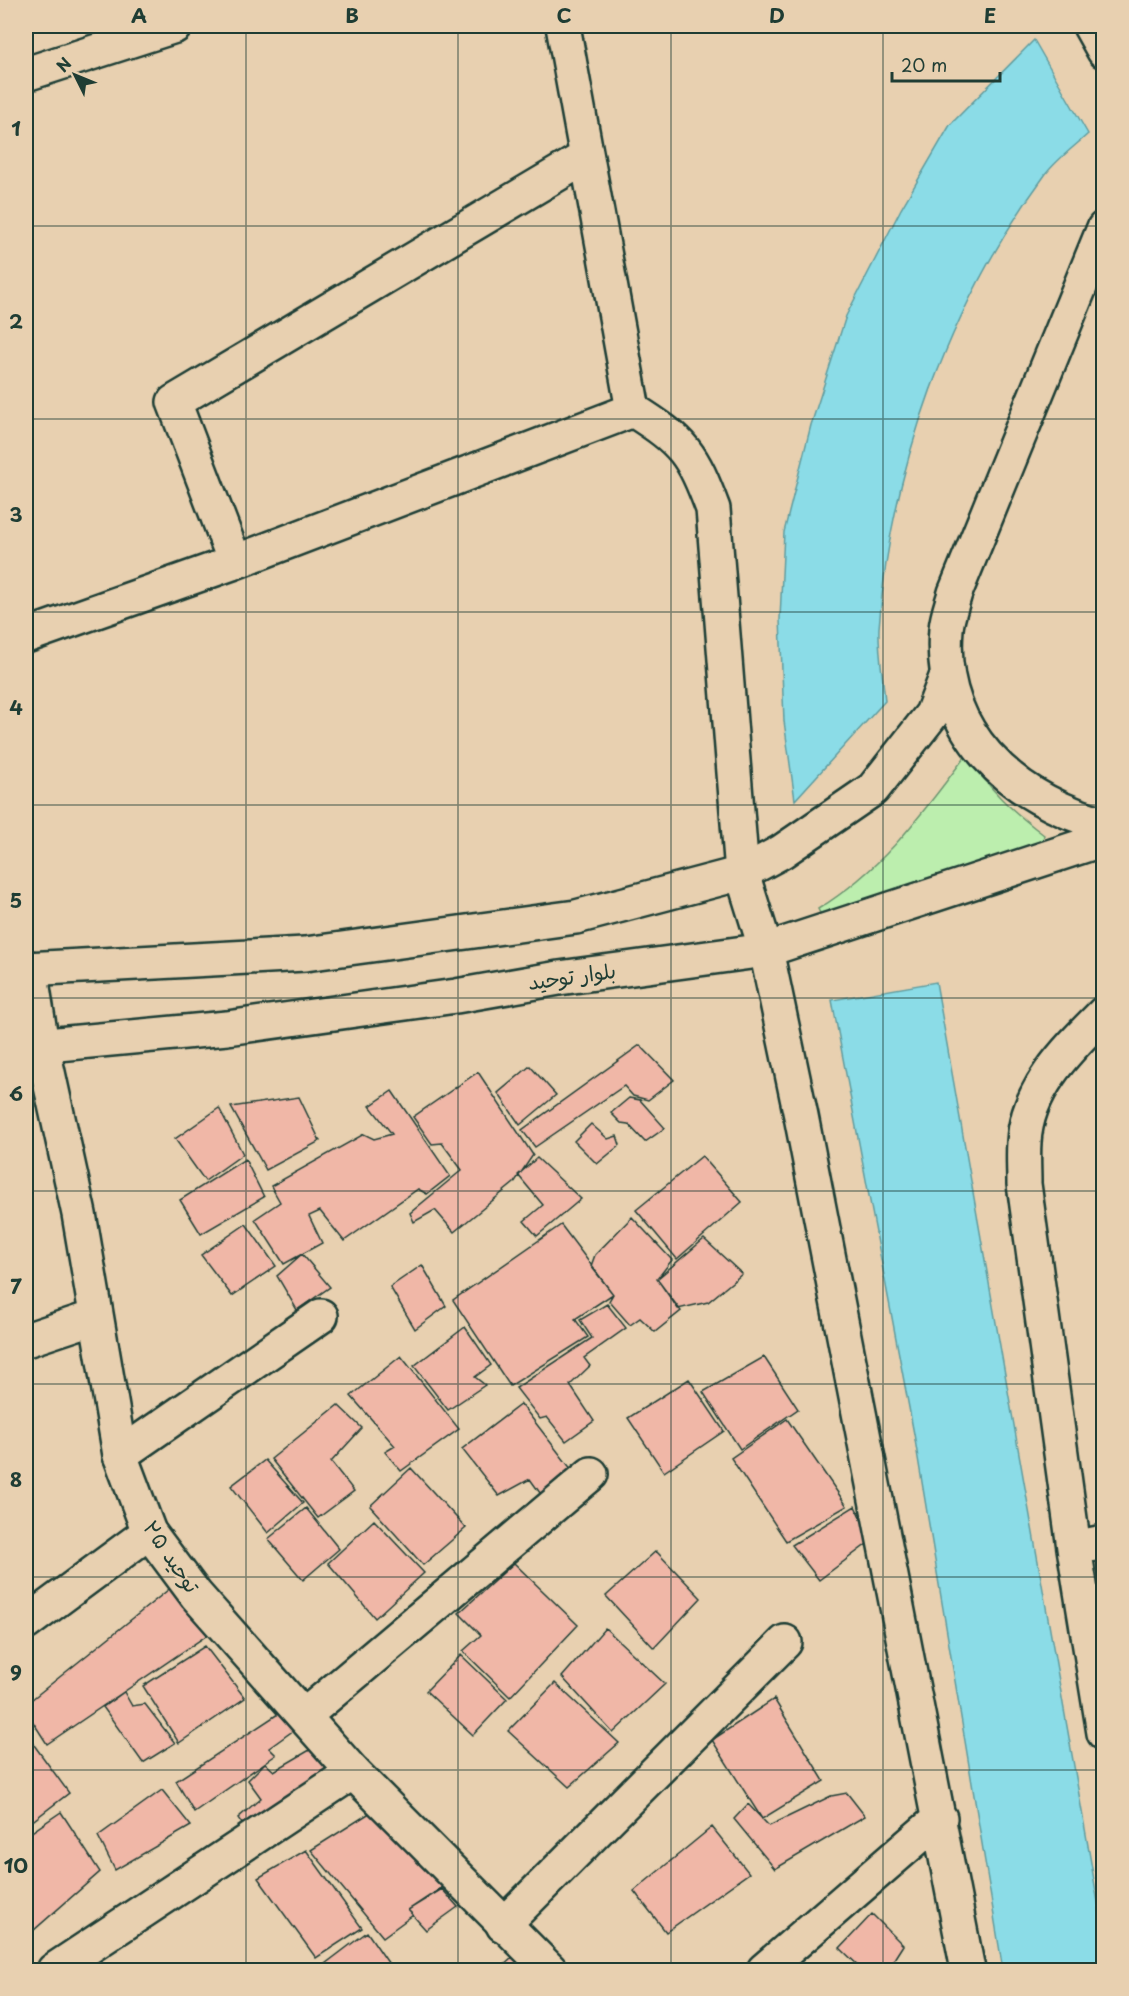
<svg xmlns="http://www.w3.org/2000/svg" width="1129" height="1996" font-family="'Playpen Sans','Playpen Sans Arabic',sans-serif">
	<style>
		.green { fill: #bceeae; stroke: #6e9671; stroke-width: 1.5 }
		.water { fill: #8bdce7; stroke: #609c9f; stroke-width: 1.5 }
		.building { fill: #f0b7a7; stroke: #1f3d34; stroke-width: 1.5 }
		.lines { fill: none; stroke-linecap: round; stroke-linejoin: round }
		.minor-casing { stroke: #1f3d34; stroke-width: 38 }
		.tertiary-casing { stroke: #1f3d34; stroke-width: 38 }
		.secondary-casing { stroke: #1f3d34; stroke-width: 38 }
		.minor { stroke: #e8d0b0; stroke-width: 33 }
		.tertiary { stroke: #e8d0b0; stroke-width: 33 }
		.secondary { stroke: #e8d0b0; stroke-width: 33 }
		.grid { fill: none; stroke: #1f3d34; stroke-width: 1.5; stroke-opacity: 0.55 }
		.labels { text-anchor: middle; stroke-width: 4.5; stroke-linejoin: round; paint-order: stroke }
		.street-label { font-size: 21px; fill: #1f3d34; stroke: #e8d0b0 }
		.neatline { fill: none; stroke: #1f3d34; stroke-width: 2 }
		.grid-label { font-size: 20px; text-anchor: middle; font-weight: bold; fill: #1f3d34 }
	</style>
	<rect width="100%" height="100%" fill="#e8d0b0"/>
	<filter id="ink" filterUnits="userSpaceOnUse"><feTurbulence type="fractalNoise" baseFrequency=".0167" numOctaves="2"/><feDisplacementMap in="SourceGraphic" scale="12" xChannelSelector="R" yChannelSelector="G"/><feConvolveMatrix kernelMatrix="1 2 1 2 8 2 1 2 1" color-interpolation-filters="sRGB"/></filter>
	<g filter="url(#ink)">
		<path class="green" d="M 967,754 C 988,789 1011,810 1044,835 L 1043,840 L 1032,846 L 821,915 L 818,909 C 884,868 921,815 967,754 Z"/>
		<path class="water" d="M 1034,40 L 1088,134 C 1074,147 1056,160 1045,175 C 950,304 890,468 879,628 C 878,651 883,677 885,701 L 795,800 L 784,721 L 780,619 L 784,532 L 811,425 L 846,316 L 901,209 L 950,125 Z
			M 936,982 L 1103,1931 L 1103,1970 L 1003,1970 L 914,1434 L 832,1000 Z"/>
		<path class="building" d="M 640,1045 L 674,1080 L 648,1100 L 633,1096 L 624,1086 L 535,1147 L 522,1130 Z
			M 530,1066 L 556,1095 L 520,1125 L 498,1093 Z
			M 478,1072 L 533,1155 L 514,1183 L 454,1232 L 435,1210 L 414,1222 L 410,1213 L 462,1170 L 442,1143 L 432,1144 L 413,1117 Z
			M 392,1091 L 450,1176 L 427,1194 L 418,1189 L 344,1241 L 320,1211 L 309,1216 L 322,1243 L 284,1264 L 255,1219 L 280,1202 L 271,1186 L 364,1134 L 374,1139 L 392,1134 L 370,1106 Z
			M 299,1097 L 320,1141 L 266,1170 L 231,1107 Z
			M 629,1098 L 640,1100 L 665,1128 L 645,1142 L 628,1124 L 621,1123 L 611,1113 Z
			M 219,1108 L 243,1154 L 205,1181 L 175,1139 Z
			M 591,1124 L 608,1139 L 617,1136 L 620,1145 L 597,1164 L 574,1141 Z
			M 702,1156 L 742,1202 L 677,1259 L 636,1210 Z
			M 537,1158 L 581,1199 L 537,1236 L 524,1221 L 543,1205 L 518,1175 Z
			M 245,1159 L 264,1197 L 201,1234 L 180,1200 Z
			M 632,1217 L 672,1260 L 657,1279 L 681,1311 L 655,1332 L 640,1318 L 630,1325 L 609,1301 L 613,1294 L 591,1266 L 595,1255 Z
			M 246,1224 L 276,1266 L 232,1296 L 201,1255 Z
			M 561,1225 L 613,1294 L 575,1319 L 588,1337 L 510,1386 L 453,1300 Z
			M 704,1239 L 742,1274 L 708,1302 L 678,1309 L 657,1279 Z
			M 302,1254 L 330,1287 L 297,1310 L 277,1276 Z
			M 422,1265 L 446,1306 L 415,1329 L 390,1287 Z
			M 607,1304 L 626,1328 L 584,1358 L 590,1366 L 570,1385 L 594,1421 L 566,1441 L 547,1417 L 540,1419 L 516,1388 L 592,1338 L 580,1320 Z
			M 465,1327 L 491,1365 L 475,1377 L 485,1385 L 448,1410 L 414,1366 Z
			M 401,1356 L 459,1429 L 401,1471 L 385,1452 L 395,1446 L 351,1396 Z
			M 764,1357 L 798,1409 L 740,1449 L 703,1392 Z
			M 689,1379 L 724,1431 L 664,1472 L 628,1418 Z
			M 521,1404 L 582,1483 L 548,1504 L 530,1479 L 499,1496 L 462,1449 Z
			M 338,1405 L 362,1428 L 331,1462 L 354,1491 L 318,1518 L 271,1459 Z
			M 787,1419 L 847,1506 L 786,1541 L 731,1458 Z
			M 265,1460 L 303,1503 L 268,1533 L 231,1486 Z
			M 411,1468 L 466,1528 L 423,1565 L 370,1506 Z
			M 855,1506 L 871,1541 L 819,1580 L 792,1545 Z
			M 306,1508 L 339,1549 L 303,1580 L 268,1539 Z
			M 374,1520 L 424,1573 L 375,1618 L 328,1563 Z
			M 656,1551 L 701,1598 L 654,1648 L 606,1596 Z
			M 514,1563 L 578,1625 L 510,1697 L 463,1651 L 481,1635 L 459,1613 Z
			M 178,1582 L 219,1627 L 47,1744 L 26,1711 L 26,1704 Z
			M 605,1628 L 665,1684 L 613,1733 L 562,1677 Z
			M 205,1646 L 245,1698 L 179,1743 L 143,1686 Z
			M 461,1655 L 507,1699 L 473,1735 L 426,1691 Z
			M 555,1683 L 619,1743 L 569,1787 L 508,1731 Z
			M 124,1692 L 132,1706 L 145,1704 L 175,1743 L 143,1763 L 103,1707 Z
			M 774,1699 L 824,1781 L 762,1819 L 712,1740 Z
			M 281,1712 L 301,1725 L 269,1748 L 276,1755 L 194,1812 L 176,1781 Z
			M 26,1734 L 69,1793 L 26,1826 Z
			M 320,1744 L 345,1772 L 249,1834 L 238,1818 L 261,1798 L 248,1780 L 265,1763 L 274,1771 Z
			M 162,1790 L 191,1826 L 115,1870 L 98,1836 Z
			M 847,1793 L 865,1816 L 775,1869 L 734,1819 L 748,1804 L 769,1826 L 831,1796 Z
			M 376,1809 L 449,1883 L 408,1910 L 413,1915 L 383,1937 L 311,1850 Z
			M 61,1812 L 100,1872 L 26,1937 L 26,1836 Z
			M 712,1827 L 749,1873 L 666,1932 L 634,1891 Z
			M 306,1850 L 362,1928 L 316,1958 L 258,1878 Z
			M 442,1889 L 458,1907 L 426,1930 L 408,1910 Z
			M 872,1914 L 903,1945 L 889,1967 L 892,1970 L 863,1970 L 840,1948 Z
			M 367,1932 L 393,1970 L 317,1970 Z
			M 523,1948 L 540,1970 L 504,1970 L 502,1967 Z"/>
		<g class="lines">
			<defs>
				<path id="minor" d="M 563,26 L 633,410
					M 26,74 L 175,26
					M 235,562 L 174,402 L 586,157
					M 26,636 L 235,562 L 633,410 C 684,442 692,453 713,509 L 742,873 L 766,950 L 801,1116 L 968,1970
					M 26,1340 L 95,1317
					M 120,1455 L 321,1316
					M 1104,1542 L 1074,1548 L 1104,1733
					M 1074,1548 L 1024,1184 C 1024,1170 1023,1156 1024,1142 C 1027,1088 1068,1049 1104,1013
					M 26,1623 L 149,1532
					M 304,1716 L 591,1474
					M 503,1925 L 785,1642
					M 54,1970 L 353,1772
					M 764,1970 L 940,1818"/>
				<path id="tertiary" d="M 30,968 L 42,1045 L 79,1214 L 120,1455 L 149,1532 L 196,1595 L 353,1772 L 550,1970"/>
				<path id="secondary" d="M 1090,26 L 1104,51
					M 1104,228 L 955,593 C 952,604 947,617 946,629 C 937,731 1011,799 1104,824
					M 26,969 L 305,954 L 576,917 L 742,873 L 781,852 L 873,789 L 932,714 L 947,675
					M 26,1047 L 227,1028 L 456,996 L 559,978 L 766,950 L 1104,839"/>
			</defs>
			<use href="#minor" class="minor-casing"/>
			<use href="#tertiary" class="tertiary-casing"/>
			<use href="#secondary" class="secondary-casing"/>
			<use href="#minor" class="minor"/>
			<use href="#tertiary" class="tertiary"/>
			<use href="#secondary" class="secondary"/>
		</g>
	</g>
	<path class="grid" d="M 246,26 L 246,1970M 458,26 L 458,1970M 671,26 L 671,1970M 883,26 L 883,1970M 26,226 L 1104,226M 26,419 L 1104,419M 26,612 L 1104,612M 26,805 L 1104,805M 26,998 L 1104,998M 26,1191 L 1104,1191M 26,1384 L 1104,1384M 26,1577 L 1104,1577M 26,1770 L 1104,1770"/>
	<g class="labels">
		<g class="street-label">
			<text transform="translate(572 977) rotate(-8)" y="7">بلوار توحید</text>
			<text transform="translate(171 1557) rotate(56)" y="7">توحید ۲۵</text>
		</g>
	</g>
	<rect width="1129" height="1996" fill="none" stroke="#e8d0b0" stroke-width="66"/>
	<g transform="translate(75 75) rotate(313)" stroke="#e8d0b0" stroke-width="4.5" paint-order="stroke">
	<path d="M0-4.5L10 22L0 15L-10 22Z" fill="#1f3d34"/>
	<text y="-9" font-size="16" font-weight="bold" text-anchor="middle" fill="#1f3d34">N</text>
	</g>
	<path d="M892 72v9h108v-9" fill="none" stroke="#1f3d34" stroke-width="3"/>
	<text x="901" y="72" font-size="18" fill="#1f3d34" stroke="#e8d0b0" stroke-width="4.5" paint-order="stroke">20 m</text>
	<rect x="33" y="33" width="1063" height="1930" class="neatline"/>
	<g class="grid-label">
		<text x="139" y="23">A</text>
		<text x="352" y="23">B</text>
		<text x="564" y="23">C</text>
		<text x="777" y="23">D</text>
		<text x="990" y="23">E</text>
		<text x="16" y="136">1</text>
		<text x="16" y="329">2</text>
		<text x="16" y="522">3</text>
		<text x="16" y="715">4</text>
		<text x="16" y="908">5</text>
		<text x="16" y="1101">6</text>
		<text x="16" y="1294">7</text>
		<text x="16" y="1487">8</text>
		<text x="16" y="1680">9</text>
		<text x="16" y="1873">10</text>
	</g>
</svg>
